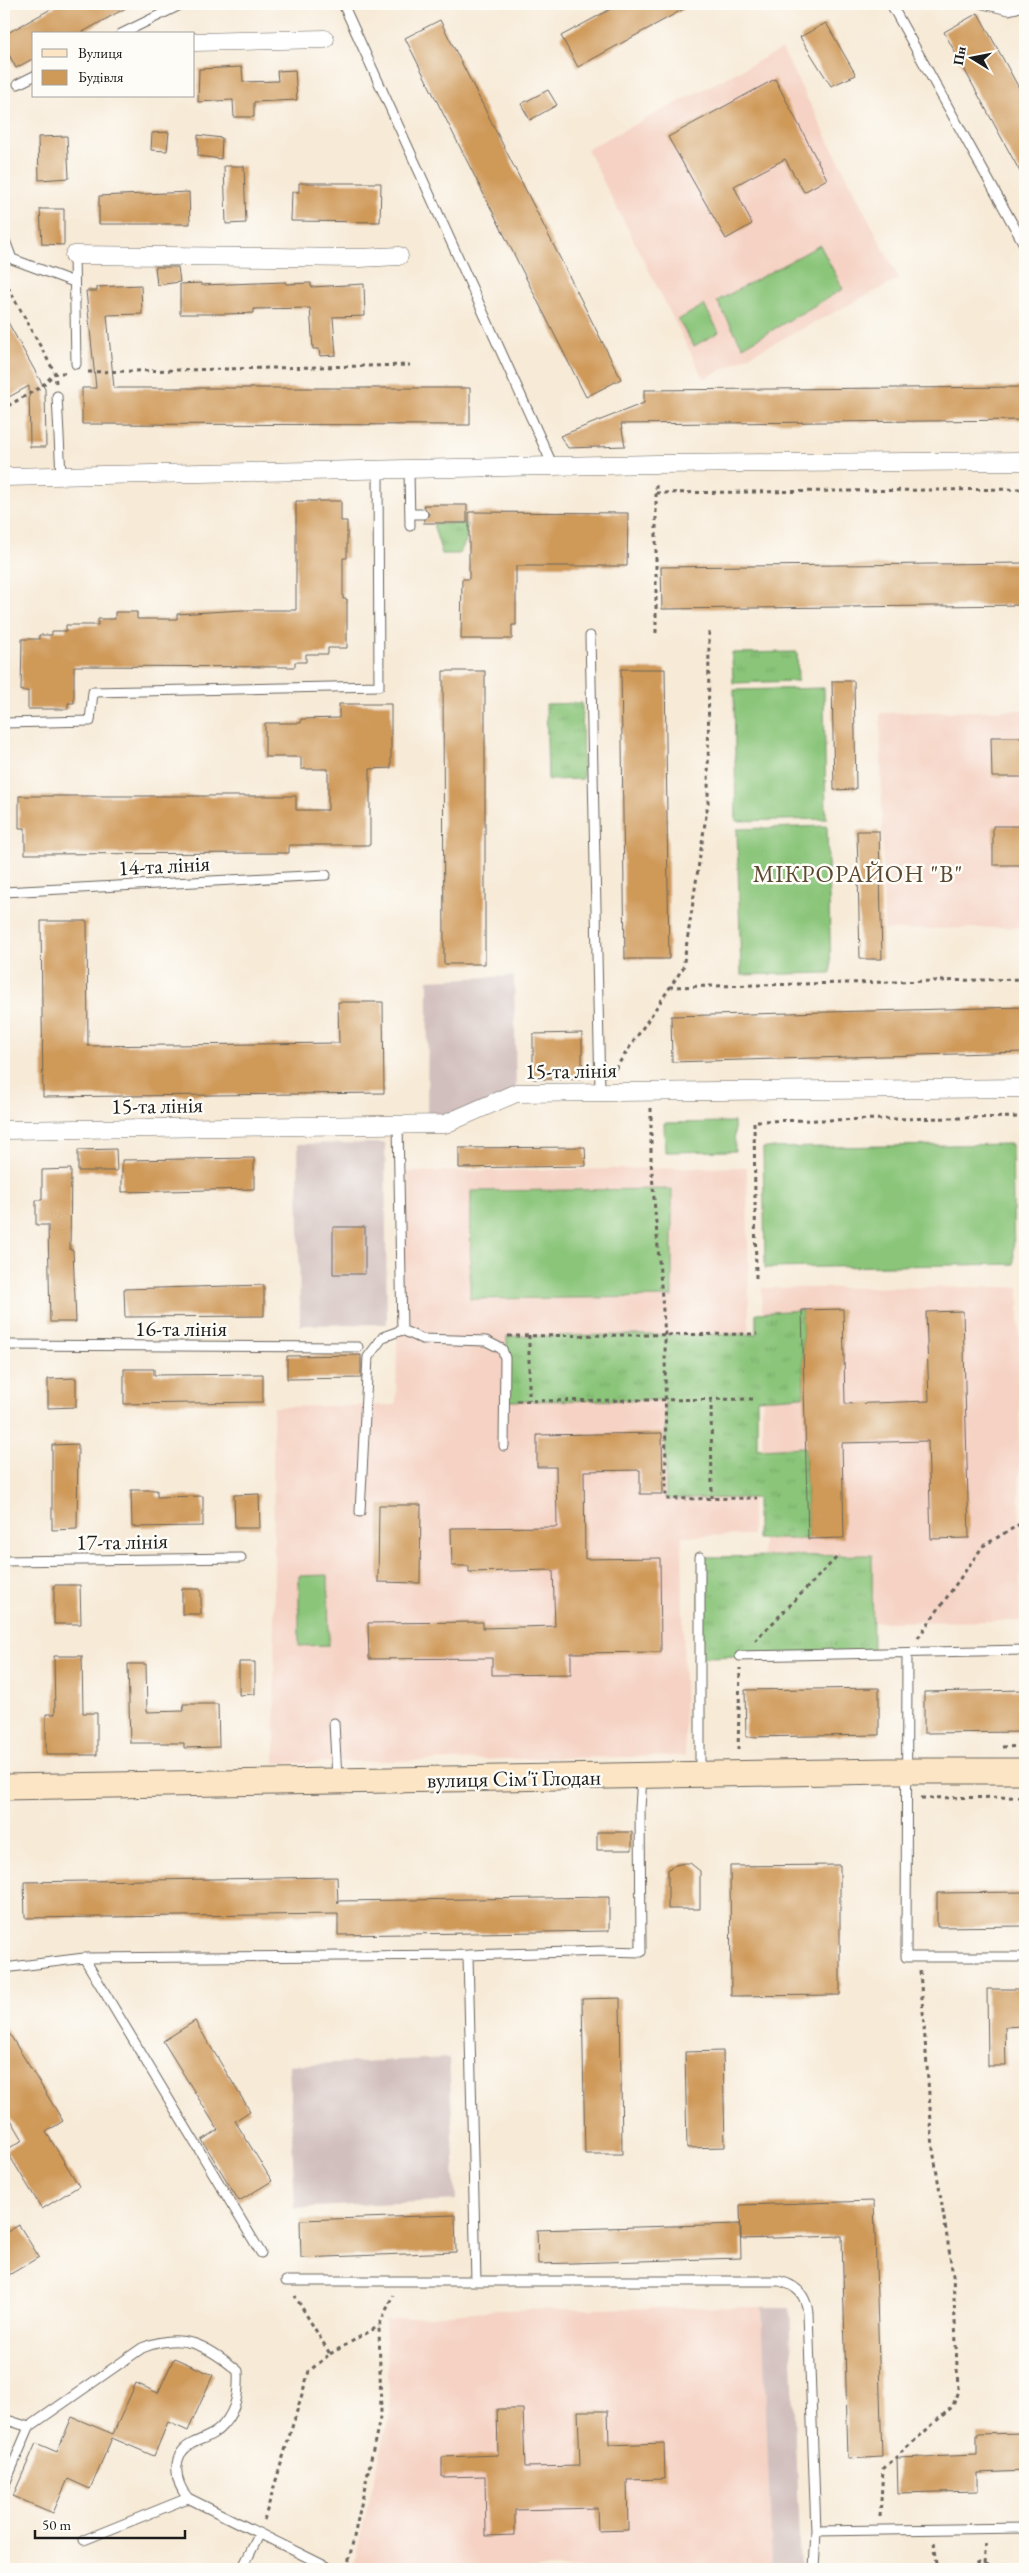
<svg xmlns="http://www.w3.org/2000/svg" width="1029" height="2573" font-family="'EB Garamond',serif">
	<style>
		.built { fill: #f5d2c3 }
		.industrial { fill: #d1bfbd }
		.grass { fill: url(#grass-tufts); stroke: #53704a }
		.pitch { fill: #8ac579; stroke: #53704a }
		.building { fill: #cf9958 }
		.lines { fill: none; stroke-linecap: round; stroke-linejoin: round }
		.lane-casing { stroke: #69645d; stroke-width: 11 }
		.street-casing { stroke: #69645d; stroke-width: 19 }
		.secondary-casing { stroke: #69645d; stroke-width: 27 }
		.path { stroke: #69645d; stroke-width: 3; stroke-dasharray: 4 4; stroke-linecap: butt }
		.lane { stroke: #fff; stroke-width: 9 }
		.street { stroke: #fff; stroke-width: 18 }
		.secondary { stroke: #fce5c4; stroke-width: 25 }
		.labels { text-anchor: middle; stroke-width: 5; stroke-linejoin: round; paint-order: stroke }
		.street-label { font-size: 22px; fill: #1c1c1c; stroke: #fdfcf7 }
		.neighbourhood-label { font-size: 24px; letter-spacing: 1px; fill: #5b4831; stroke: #fdfcf7 }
	</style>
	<defs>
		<pattern id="grass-tufts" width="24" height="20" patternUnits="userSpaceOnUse" patternTransform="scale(1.25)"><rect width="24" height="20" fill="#8ac579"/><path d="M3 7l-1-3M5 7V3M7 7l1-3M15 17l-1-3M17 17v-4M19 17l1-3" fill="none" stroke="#76a968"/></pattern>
	</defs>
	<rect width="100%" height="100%" fill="#fdfcf7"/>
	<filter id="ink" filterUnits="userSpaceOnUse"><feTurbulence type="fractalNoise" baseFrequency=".02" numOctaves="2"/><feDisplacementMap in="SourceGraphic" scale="10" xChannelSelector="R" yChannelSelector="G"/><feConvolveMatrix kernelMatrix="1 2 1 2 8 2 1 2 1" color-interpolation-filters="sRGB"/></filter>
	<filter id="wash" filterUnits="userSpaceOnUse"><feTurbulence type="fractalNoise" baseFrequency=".0096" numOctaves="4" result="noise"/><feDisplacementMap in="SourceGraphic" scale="20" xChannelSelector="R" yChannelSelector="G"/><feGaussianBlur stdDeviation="1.12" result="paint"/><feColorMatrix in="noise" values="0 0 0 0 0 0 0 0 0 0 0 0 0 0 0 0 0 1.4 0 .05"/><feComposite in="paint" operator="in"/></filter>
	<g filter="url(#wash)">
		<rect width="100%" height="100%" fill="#f7ead7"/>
		<path class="built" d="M 782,49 L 899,279 L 704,379 L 587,149 Z
			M 1025,710 L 1025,927 L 884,930 L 880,713 Z
			M 747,1167 L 752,1535 L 682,1536 L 685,1756 L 275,1763 L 273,1407 L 396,1405 L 400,1172 Z
			M 1019,1287 L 1020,1621 L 763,1623 L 762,1288 Z
			M 762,2307 L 772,2569 L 360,2569 L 353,2567 L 390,2413 L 385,2320 L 496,2310 Z"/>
		<path class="industrial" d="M 514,976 L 516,1093 L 427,1124 L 428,980 Z
			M 385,1143 L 387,1324 L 300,1325 L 298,1144 Z
			M 449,2058 L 456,2200 L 295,2208 L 289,2065 Z
			M 762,2307 L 790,2307 L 800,2569 L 772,2569 Z"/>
		<path class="grass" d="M 433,524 L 467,524 L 466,541 L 459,554 L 442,554 Z
			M 797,652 L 798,681 L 733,683 L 732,653 Z
			M 582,703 L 583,779 L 548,780 L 546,704 Z
			M 802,1310 L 804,1396 L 757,1399 L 757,1449 L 805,1447 L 808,1539 L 757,1539 L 757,1498 L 666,1499 L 665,1400 L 507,1401 L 507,1336 L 756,1334 L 756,1313 Z
			M 872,1555 L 873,1654 L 699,1657 L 700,1557 Z"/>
		<path class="pitch" d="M 820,245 L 843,289 L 743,347 L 717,301 Z
			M 704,305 L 719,332 L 694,346 L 678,320 Z
			M 824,688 L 826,819 L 736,821 L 734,690 Z
			M 827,826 L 831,973 L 741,975 L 737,829 Z
			M 734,1122 L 735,1151 L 665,1152 L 664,1123 Z
			M 1012,1144 L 1014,1264 L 765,1268 L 763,1148 Z
			M 672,1189 L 672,1297 L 470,1299 L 471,1191 Z
			M 328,1575 L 329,1645 L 299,1646 L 299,1576 Z"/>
		<g id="blocks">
			<path class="building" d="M 60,4 L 133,4 L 79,34 L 34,34 L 34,58 L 16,68 L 4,45 L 4,35 Z
				M 620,4 L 693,4 L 578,67 L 561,36 Z
				M 978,13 L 1025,99 L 1025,181 L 944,32 Z
				M 440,20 L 621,379 L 586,397 L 405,38 Z
				M 826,23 L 856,75 L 831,86 L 800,37 Z
				M 242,67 L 243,82 L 278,81 L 277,71 L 295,70 L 297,100 L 254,102 L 254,117 L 234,117 L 233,100 L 198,102 L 199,69 Z
				M 775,79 L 827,179 L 804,192 L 785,159 L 734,186 L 752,224 L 726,239 L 668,137 Z
				M 548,90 L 557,105 L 530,120 L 521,104 Z
				M 169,132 L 167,151 L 151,150 L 152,133 Z
				M 198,135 L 222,138 L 221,159 L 198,156 Z
				M 67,136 L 69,178 L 39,180 L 38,137 Z
				M 224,166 L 244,166 L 246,223 L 226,224 Z
				M 299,183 L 381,183 L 380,222 L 291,221 L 292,192 L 299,192 Z
				M 189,192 L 190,224 L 99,224 L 99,196 Z
				M 40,209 L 64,209 L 64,245 L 42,244 Z
				M 155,267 L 178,267 L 180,282 L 157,285 Z
				M 286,282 L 286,284 L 311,283 L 311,287 L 364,284 L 365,316 L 333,317 L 336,355 L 320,356 L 319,349 L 313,349 L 310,308 L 254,309 L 254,313 L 226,314 L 180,314 L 180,284 L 201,283 L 201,285 Z
				M 141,285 L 142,314 L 107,315 L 114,388 L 470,388 L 470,425 L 82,424 L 82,388 L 96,388 L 86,291 L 97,291 L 97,287 Z
				M 4,315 L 45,389 L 46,447 L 30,447 L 29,386 L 9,397 L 4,387 Z
				M 1025,387 L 1025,420 L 621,424 L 625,446 L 568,448 L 560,436 L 644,403 L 644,390 Z
				M 296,501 L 341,501 L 341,521 L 347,521 L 347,558 L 343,558 L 343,599 L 347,599 L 347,648 L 328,648 L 328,654 L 306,654 L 306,662 L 295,662 L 295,667 L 74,666 L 74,703 L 68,703 L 68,709 L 28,709 L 28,691 L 21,691 L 22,639 L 39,639 L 39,635 L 52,635 L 52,631 L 66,631 L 66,625 L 98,625 L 98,619 L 115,619 L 115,612 L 137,612 L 137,619 L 177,619 L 177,614 L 242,610 L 296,610 Z
				M 423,505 L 467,505 L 467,523 L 423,523 L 429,514 Z
				M 469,512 L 628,513 L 627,566 L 516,566 L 516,625 L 512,625 L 512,639 L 461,639 L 462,579 L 469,579 Z
				M 1025,563 L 1025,605 L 662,609 L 661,567 Z
				M 621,669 L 665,669 L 669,959 L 625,959 Z
				M 443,671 L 485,671 L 485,964 L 444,964 Z
				M 832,681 L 854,681 L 856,789 L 834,790 Z
				M 339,704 L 391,704 L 391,768 L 370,769 L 370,845 L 289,845 L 289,853 L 25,854 L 25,828 L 19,828 L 19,796 L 296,796 L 296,810 L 328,810 L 328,769 L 301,769 L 301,757 L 265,757 L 265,723 L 301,723 L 301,719 L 339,718 Z
				M 991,737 L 1025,737 L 1025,777 L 992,777 Z
				M 993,826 L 1025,826 L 1025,865 L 993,865 Z
				M 857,831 L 879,831 L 882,959 L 860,959 Z
				M 41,921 L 87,921 L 88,1046 L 339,1043 L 338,1002 L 383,1002 L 384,1093 L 43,1097 Z
				M 1025,1007 L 1025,1052 L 672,1062 L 671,1016 Z
				M 582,1033 L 582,1079 L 533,1079 L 533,1034 Z
				M 585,1147 L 586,1166 L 459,1168 L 459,1148 Z
				M 116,1149 L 117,1171 L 78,1171 L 78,1150 Z
				M 254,1158 L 254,1189 L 122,1192 L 122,1160 Z
				M 71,1169 L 70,1250 L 73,1250 L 76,1322 L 50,1322 L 48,1225 L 36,1225 L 36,1200 L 42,1200 L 42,1170 Z
				M 333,1227 L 365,1227 L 365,1274 L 333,1274 Z
				M 264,1285 L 264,1316 L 125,1317 L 124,1289 Z
				M 843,1309 L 845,1404 L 929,1401 L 926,1312 L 963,1311 L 969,1538 L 931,1539 L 928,1441 L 842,1443 L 844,1538 L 808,1539 L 802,1310 Z
				M 361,1355 L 361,1378 L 287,1379 L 287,1356 Z
				M 124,1369 L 154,1369 L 154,1375 L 263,1374 L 263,1402 L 124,1404 Z
				M 76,1378 L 76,1407 L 48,1408 L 48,1379 Z
				M 662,1433 L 663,1494 L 640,1494 L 640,1470 L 584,1471 L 585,1559 L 660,1558 L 661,1652 L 571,1653 L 571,1674 L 492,1675 L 492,1658 L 369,1659 L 368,1623 L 483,1622 L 483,1628 L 555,1626 L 553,1570 L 469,1572 L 469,1566 L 452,1566 L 451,1528 L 557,1527 L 556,1467 L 537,1467 L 537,1435 Z
				M 78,1444 L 77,1529 L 52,1530 L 52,1445 Z
				M 131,1490 L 157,1490 L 157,1497 L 203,1496 L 203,1526 L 132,1527 Z
				M 259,1494 L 260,1528 L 235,1528 L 234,1495 Z
				M 379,1505 L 421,1505 L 420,1583 L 378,1582 Z
				M 54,1585 L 80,1585 L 81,1624 L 54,1624 Z
				M 182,1589 L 201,1589 L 201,1614 L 182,1614 Z
				M 54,1656 L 82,1656 L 83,1713 L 97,1713 L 97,1755 L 46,1755 L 46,1714 L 55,1714 Z
				M 239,1662 L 255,1662 L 255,1694 L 239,1695 Z
				M 128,1664 L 146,1664 L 147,1712 L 184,1711 L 183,1704 L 218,1704 L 219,1747 L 184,1748 L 184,1743 L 130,1743 Z
				M 879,1688 L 879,1735 L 746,1737 L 745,1690 Z
				M 1025,1690 L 1025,1732 L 924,1733 L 924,1692 Z
				M 597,1832 L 632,1832 L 632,1850 L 597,1850 Z
				M 684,1863 L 690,1863 L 700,1871 L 700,1909 L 668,1909 L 668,1870 L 672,1866 Z
				M 840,1865 L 840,1995 L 731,1996 L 730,1866 Z
				M 337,1877 L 338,1904 L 338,1901 L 609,1897 L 609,1931 L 338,1935 L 338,1914 L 25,1918 L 24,1882 Z
				M 1025,1892 L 1025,1926 L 937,1927 L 937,1893 Z
				M 987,1989 L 1021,1989 L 1022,2026 L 1005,2027 L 1006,2066 L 988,2066 Z
				M 620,1998 L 622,2154 L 585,2154 L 582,1999 Z
				M 195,2021 L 250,2111 L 235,2121 L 272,2181 L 239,2201 L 202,2140 L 218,2130 L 163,2041 Z
				M 4,2025 L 63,2121 L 46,2132 L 79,2186 L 42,2209 L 6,2150 L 23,2140 L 4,2108 Z
				M 723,2051 L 725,2147 L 687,2148 L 685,2052 Z
				M 874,2201 L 882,2457 L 848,2459 L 842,2236 L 741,2239 L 740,2205 Z
				M 455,2215 L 456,2252 L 301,2258 L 300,2220 Z
				M 740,2224 L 741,2258 L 538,2264 L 537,2230 Z
				M 19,2225 L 39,2257 L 4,2278 L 4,2234 Z
				M 174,2358 L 213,2375 L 188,2431 L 168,2422 L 154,2456 L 112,2438 L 90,2489 L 68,2479 L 53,2513 L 13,2496 L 36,2443 L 57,2452 L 72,2417 L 113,2434 L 136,2383 L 158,2393 Z
				M 497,2409 L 523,2409 L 525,2467 L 580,2466 L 578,2411 L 608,2411 L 609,2445 L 664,2443 L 665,2479 L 627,2480 L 628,2530 L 598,2531 L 597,2508 L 515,2510 L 515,2535 L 486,2536 L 485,2476 L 442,2477 L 442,2457 L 498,2455 Z
				M 1025,2433 L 1025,2471 L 978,2473 L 978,2491 L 898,2493 L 897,2458 L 977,2455 L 977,2434 Z"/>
		</g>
	</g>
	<g filter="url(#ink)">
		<use href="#blocks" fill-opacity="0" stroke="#69645d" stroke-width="1"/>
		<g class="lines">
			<defs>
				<path id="lane" d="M 343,4 L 553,466
					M 891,4 L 1025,246
					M 983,4 L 1009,10 L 1025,6
					M 121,34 L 182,4
					M 18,84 L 34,76
					M 4,238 L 12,259 L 74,282
					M 74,255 L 76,364
					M 57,396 L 61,476
					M 409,470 L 410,526
					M 410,514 L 423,514
					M 590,636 L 600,1091
					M 4,723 L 90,721 L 93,692 L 379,686 L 378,470
					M 4,892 L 326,875
					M 398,1125 L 402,1330
					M 4,1345 L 358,1347
					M 360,1512 L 368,1357 L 383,1337 L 402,1330 L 422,1339 L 486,1341 L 502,1349 L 505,1358 L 504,1446
					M 4,1561 L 241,1558
					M 907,1653 L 906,1957 L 1025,1957
					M 740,1656 L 1025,1650
					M 334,1723 L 337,1778
					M 700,1772 L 700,1557
					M 84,1958 L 261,2253
					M 4,1968 L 84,1958 L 468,1955
					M 286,2281 L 779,2281 C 797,2285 806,2295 808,2313 L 816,2531 L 814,2569
					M 476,2281 L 468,1955 L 605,1951 L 641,1952 L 640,1809 L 642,1776
					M 4,2419 L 29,2427 L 142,2348 C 182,2331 207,2345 238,2371 C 239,2391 237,2409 223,2425 C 214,2436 202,2438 191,2444 C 170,2456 175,2483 188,2498 L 331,2569
					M 4,2486 L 29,2427
					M 816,2531 L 1025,2528
					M 84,2540 L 188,2498
					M 242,2569 L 259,2535"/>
				<path id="street" d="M 194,42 L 325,39
					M 74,255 L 360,258 L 399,256
					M 4,477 L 656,464 L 1025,461
					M 4,1130 L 445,1124 L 516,1093 L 1025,1088"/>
				<path id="secondary" d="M 4,1787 L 887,1771 L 1025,1771"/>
			</defs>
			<use href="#lane" class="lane-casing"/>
			<use href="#street" class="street-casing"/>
			<use href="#secondary" class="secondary-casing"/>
			<path class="path" d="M 4,280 L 55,373 L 41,387 L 4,408
				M 88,372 L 410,365
				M 56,383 L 55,373 L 66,373
				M 656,493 L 1025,489
				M 656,633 L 656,481
				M 669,987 L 1025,979
				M 615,1069 L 683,968 L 708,803 L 709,632
				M 651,1108 L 651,1161 L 665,1335 L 666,1499 L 757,1498
				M 756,1278 L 754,1121 L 1025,1117
				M 529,1335 L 529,1400
				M 508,1336 L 757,1334
				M 711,1399 L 712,1498
				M 517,1401 L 757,1399
				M 918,1638 L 983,1546 L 1025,1521
				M 755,1641 L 839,1555
				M 1002,1747 L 1025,1746
				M 738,1750 L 740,1668
				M 921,1798 L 1025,1797
				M 330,2354 L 379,2326
				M 880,2517 L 883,2469 L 953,2406 L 958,2390 L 953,2275 L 933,2149 L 920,1971
				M 264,2520 L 309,2371 L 330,2354 L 295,2296
				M 934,2543 L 938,2569
				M 984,2564 L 986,2542
				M 347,2569 L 381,2413 L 379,2326 L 393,2295
				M 970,2569 L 979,2563 L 988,2565 L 992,2569"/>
			<use href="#lane" class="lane"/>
			<use href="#street" class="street"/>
			<use href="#secondary" class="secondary"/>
		</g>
	</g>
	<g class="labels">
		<g class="street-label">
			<text transform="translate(164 865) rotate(-3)" y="8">14-та лінія</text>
			<text transform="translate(571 1070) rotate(-1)" y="8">15-та лінія</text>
			<text transform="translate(157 1105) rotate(-1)" y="8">15-та лінія</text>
			<text x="181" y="1336">16-та лінія</text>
			<text transform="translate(122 1541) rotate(-1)" y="8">17-та лінія</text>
			<text transform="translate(514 1778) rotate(-1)" y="8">вулиця Сім'ї Глодан</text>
		</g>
		<g class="neighbourhood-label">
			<text x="858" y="882">МІКРОРАЙОН "В"</text>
		</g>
	</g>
	<rect width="1029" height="2573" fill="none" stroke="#fdfcf7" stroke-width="20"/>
	<rect x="32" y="32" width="162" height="65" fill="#fdfcf7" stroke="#a3a29f"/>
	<rect x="42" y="49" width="25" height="8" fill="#fce5c4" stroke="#a3a29f"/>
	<text x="78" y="58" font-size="15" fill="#1c1c1c">Вулиця</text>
	<rect x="42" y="70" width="25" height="15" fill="#cf9958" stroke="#a3a29f"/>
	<text x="78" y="82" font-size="15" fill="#1c1c1c">Будівля</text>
	<g transform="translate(972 58) rotate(280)" stroke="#fdfcf7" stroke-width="4" paint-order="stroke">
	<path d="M0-4L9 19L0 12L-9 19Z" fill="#1c1c1c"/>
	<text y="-8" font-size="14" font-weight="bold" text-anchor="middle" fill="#1c1c1c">Пн</text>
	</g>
	<path d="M35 2530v8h150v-8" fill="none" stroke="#1c1c1c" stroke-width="2.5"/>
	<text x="42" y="2530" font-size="15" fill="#1c1c1c" stroke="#fdfcf7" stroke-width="4" paint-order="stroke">50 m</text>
</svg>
